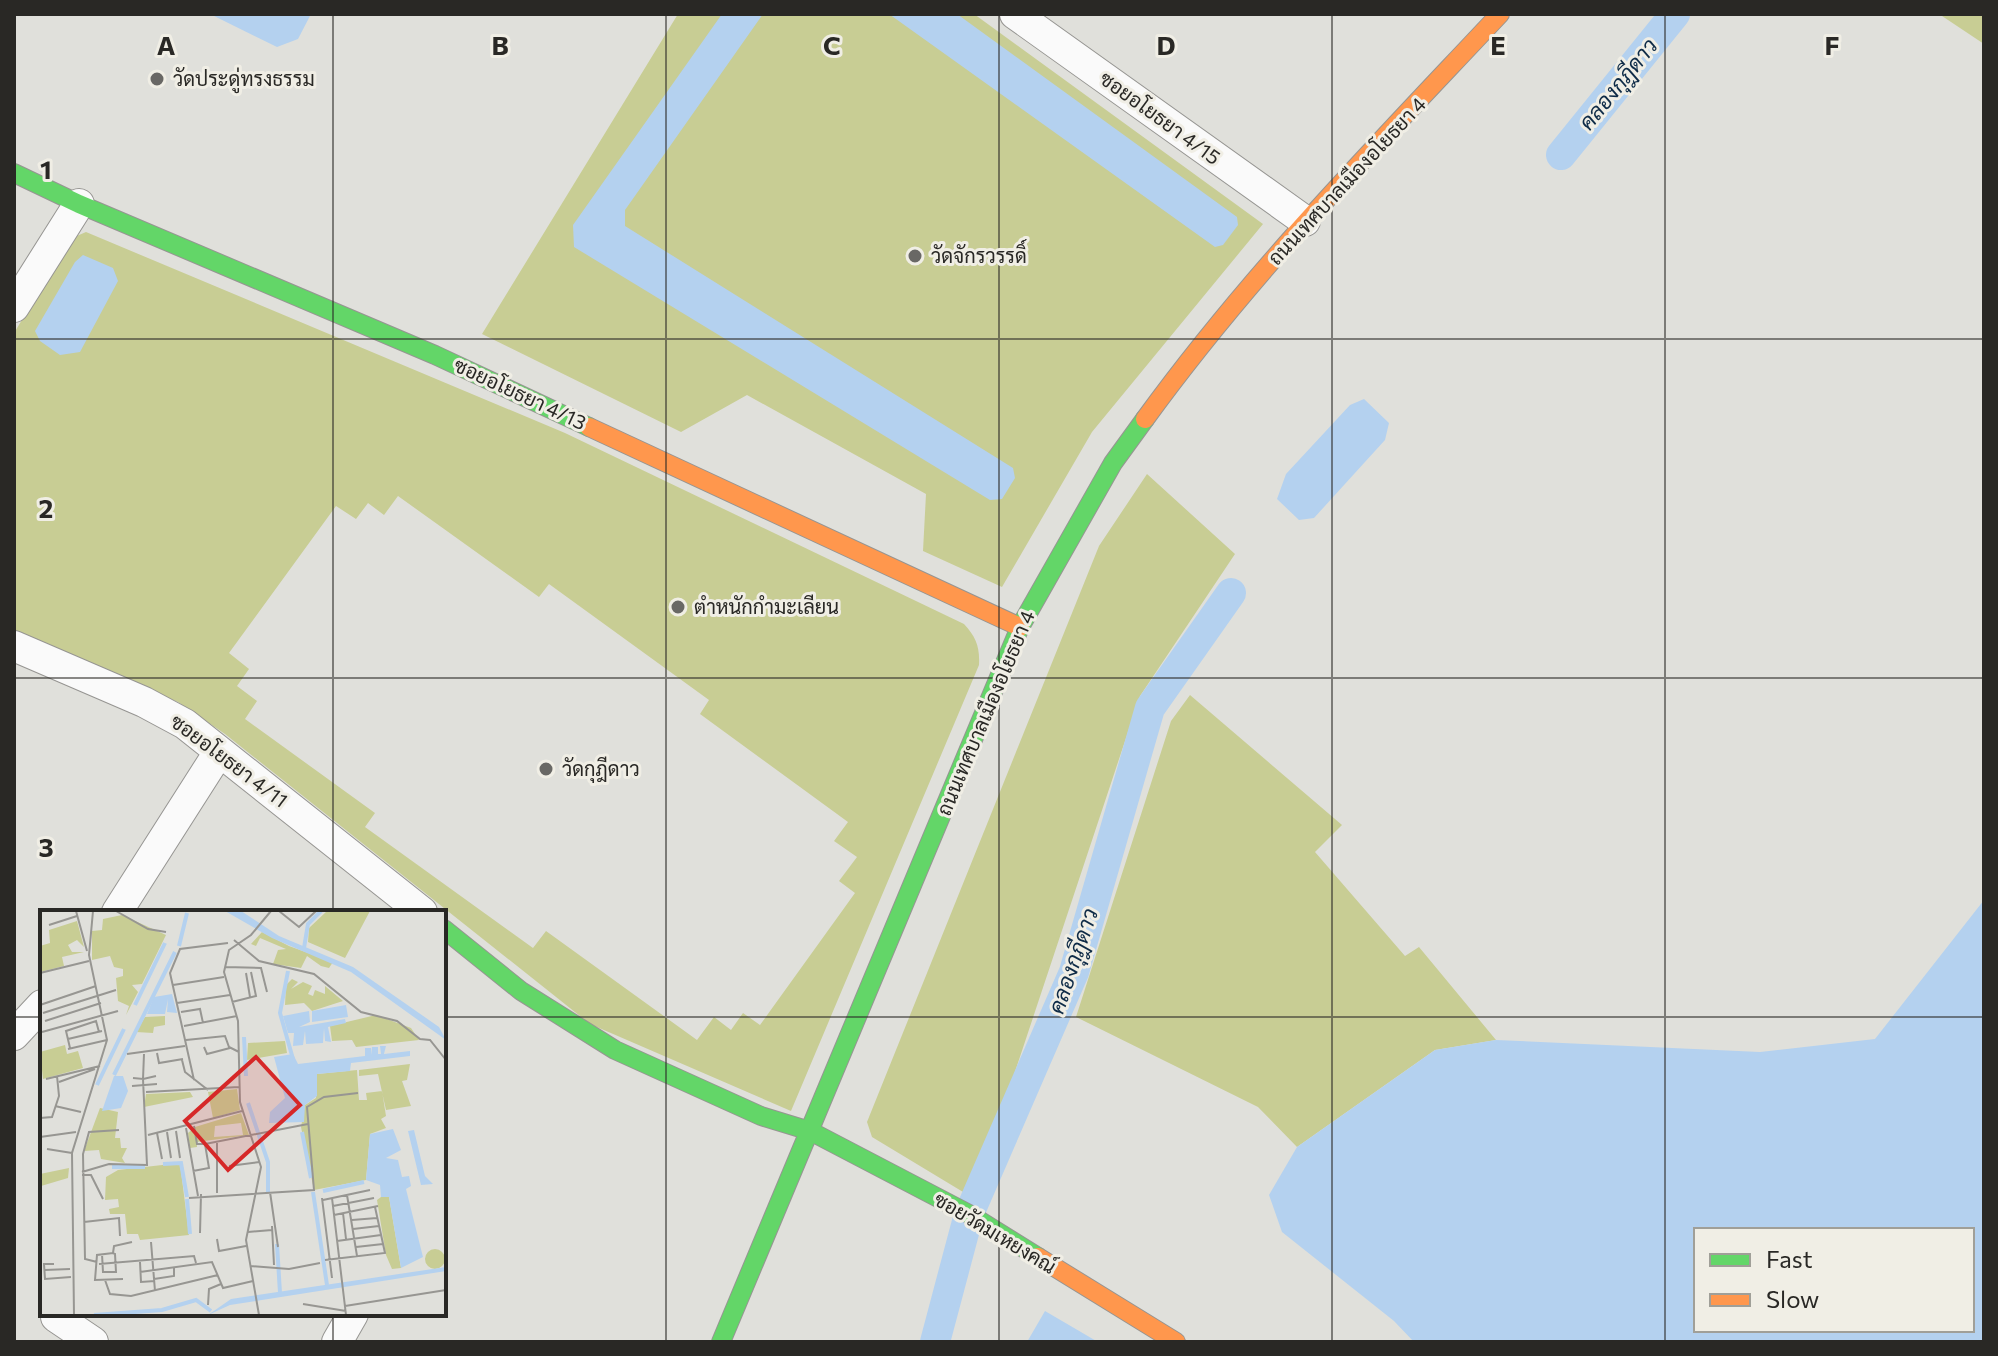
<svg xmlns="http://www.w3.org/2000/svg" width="1998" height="1356" font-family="Commissioner,Sarabun,sans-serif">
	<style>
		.green { fill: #c8cd94; fill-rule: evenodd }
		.water { fill: #b4d1ef; fill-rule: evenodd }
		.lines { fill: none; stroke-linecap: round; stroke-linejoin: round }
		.canal { stroke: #b4d1ef; stroke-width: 30 }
		.street-casing { stroke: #969592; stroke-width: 32 }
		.fast-casing { stroke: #969592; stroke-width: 20 }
		.slow-casing { stroke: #969592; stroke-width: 20 }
		.street { stroke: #fafafa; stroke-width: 30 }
		.fast { stroke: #63d668; stroke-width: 18 }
		.slow { stroke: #ff974d; stroke-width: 18 }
		.grid { fill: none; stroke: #292825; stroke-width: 2; stroke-opacity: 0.55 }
		.poi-dot { fill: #696865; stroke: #f0eee5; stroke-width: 3 }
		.labels { text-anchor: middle; stroke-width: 6; stroke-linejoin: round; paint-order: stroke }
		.poi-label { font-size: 20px; fill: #292825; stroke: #f0eee5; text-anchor: start }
		.street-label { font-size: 20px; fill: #292825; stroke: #f0eee5 }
		.water-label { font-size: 22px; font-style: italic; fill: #0e2b47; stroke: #f0eee5 }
		.inset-river { fill: none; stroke: #b4d1ef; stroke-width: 4 }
		.inset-road { fill: none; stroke: #979692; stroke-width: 2 }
		.view { fill: #d62828; fill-opacity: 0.15; stroke: #d62828; stroke-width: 4 }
		.inset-edge { fill: none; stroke: #292825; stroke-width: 4 }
		.grid-label { font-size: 26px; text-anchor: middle; font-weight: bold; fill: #292825; stroke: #f0eee5; stroke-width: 6; stroke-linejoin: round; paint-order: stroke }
	</style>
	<rect width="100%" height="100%" fill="#e0e0db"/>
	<path class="green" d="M 678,14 L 974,14 L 1263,224 L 1092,432 L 1002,587 L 923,551 L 926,494 L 747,395 L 681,432 L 482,334 Z
		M 1939,14 L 1984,14 L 1984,44 Z
		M 86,232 L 565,433 L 964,624 C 976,637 980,647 979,665 L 791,1111 L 590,1024 L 225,734 L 178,702 L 14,633 L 14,333 L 72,238 ZM 398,496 L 539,597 L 549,584 L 709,700 L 700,714 L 848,822 L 834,841 L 857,857 L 839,881 L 855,893 L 760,1025 L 743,1013 L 731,1030 L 714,1017 L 697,1040 L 546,931 L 533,948 L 365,827 L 375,813 L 245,719 L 257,701 L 237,686 L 249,669 L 229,653 L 336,506 L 356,519 L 368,503 L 384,515 Z
		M 1147,474 L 1235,554 L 1140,696 L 973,1198 L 872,1137 L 867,1122 L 1099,546 Z
		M 1190,695 L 1342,825 L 1315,852 L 1405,956 L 1419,947 L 1496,1040 L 1435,1050 L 1297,1147 L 1258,1107 L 1076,1017 L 1171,721 Z"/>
	<path class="water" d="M 210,14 L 311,14 L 298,39 L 277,47 Z
		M 722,14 L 763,14 L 625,210 L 625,226 L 1013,468 L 1015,478 L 1002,499 L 990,500 L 574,247 L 573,225 Z
		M 889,14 L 957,14 L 1237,217 L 1238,225 L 1223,245 L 1215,247 Z
		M 83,255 L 113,268 L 118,281 L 80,352 L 60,355 L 40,341 L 35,331 L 75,262 Z
		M 1364,399 L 1389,423 L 1385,440 L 1314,518 L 1299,520 L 1277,499 L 1286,474 L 1350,405 Z
		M 1984,900 L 1984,1342 L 1414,1342 L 1394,1321 L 1282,1232 L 1269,1195 L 1297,1147 L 1435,1050 L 1496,1040 L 1760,1052 L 1875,1039 ZM 1972,1230 L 1972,1330 L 1696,1330 L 1696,1230 Z
		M 1045,1311 L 1098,1342 L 1027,1342 Z"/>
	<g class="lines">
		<path class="canal" d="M 1561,155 L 1675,14
			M 935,1342 L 969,1214 L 1074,972 L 1150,708 L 1231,593"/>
		<defs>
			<path id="street" d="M 1015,14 L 1305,221
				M 14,307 L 79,204
				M 14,646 L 144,702 L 185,724 L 422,912
				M 117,912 L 219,752
				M 14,1035 L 42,1005
				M 56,1317 L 93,1342
				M 337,1342 L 353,1314"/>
			<path id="fast" d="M 14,173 L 79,204 L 435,355 L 589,427
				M 444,929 L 521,991 L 615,1050 L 761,1116 L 810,1131 L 969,1214 L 1038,1257
				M 721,1342 L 1020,627 L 1113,463 L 1145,419"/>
			<path id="slow" d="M 1145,419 C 1251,273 1377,145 1500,14
				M 589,427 L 1020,627
				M 1038,1257 L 1176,1342"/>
		</defs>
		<use href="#street" class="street-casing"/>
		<use href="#fast" class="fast-casing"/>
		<use href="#slow" class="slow-casing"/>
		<use href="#street" class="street"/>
		<use href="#fast" class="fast"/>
		<use href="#slow" class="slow"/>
	</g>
	<path class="grid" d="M 333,14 L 333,912M 666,14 L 666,1342M 999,14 L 999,1342M 1332,14 L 1332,1342M 1665,14 L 1665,1342M 14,339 L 1984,339M 14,678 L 1984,678M 14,1017 L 42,1017M 444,1017 L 1984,1017M 333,1314 L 333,1342"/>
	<g class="poi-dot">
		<circle cx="157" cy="79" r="8"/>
		<circle cx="915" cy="256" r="8"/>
		<circle cx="678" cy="607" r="8"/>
		<circle cx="546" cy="769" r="8"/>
	</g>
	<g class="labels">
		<g class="poi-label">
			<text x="173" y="86">วัดประดู่ทรงธรรม</text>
			<text x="931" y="263">วัดจักรวรรดิ์</text>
			<text x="694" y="614">ตำหนักกำมะเลียน</text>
			<text x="562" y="776">วัดกุฎีดาว</text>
		</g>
		<g class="street-label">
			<text transform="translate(1160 118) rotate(36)" y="7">ซอยอโยธยา 4/15</text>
			<text transform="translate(1347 181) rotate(-47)" y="7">ถนนเทศบาลเมืองอโยธยา 4</text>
			<text transform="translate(520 394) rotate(25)" y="7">ซอยอโยธยา 4/13</text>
			<text transform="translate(986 713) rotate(-67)" y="7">ถนนเทศบาลเมืองอโยธยา 4</text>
			<text transform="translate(229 761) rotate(37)" y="7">ซอยอโยธยา 4/11</text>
			<text transform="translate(995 1233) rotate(31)" y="7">ซอยวัดมเหยงคณ์</text>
		</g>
		<g class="water-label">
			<text transform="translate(1618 84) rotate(-51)" y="8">คลองกุฎีดาว</text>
			<text transform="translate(1073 961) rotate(-71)" y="8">คลองกุฎีดาว</text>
		</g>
	</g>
	<g transform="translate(40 910)">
		<rect width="406" height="406" fill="#e0e0db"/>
		<path d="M 287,1 L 330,1 L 305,48 L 268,32 L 269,18 ZM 82,5 L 126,25 L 102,74 L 92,75 L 98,82 L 86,105 L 89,96 L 78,91 L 76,68 L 83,66 L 83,59 L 74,57 L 70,46 L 52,50 L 52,21 L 62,20 L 63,9 ZM 37,11 L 44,37 L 37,30 L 28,35 L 32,42 L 44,42 L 22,47 L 24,56 L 0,62 L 0,36 L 10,33 L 9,20 ZM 222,22 L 249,36 L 293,52 L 289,58 L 281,56 L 267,46 L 261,58 L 233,54 L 238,40 L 246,39 L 220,28 L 216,36 L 211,34 ZM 252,69 L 258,72 L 251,79 L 263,72 L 272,76 L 268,84 L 273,86 L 275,80 L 285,84 L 285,76 L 303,91 L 272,101 L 264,93 L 245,95 L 246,75 ZM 336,105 L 371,118 L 379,130 L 316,137 L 312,130 L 292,131 L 290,116 ZM 125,106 L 125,115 L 114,117 L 113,123 L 96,122 L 105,107 ZM 245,131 L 247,143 L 207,150 L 208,133 ZM 25,135 L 27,144 L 38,141 L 43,158 L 3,169 L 0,142 ZM 370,154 L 367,170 L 362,171 L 371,196 L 346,200 L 338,164 L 319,166 L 319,160 ZM 317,160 L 319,190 L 327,190 L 326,183 L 342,181 L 346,206 L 341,209 L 346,218 L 330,224 L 326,270 L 274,280 L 261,217 L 265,195 L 276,188 L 277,164 ZM 197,179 L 200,200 L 173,208 L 168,182 ZM 150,182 L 153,187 L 104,197 L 106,184 ZM 60,198 L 78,202 L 75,228 L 80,228 L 81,238 L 87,238 L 82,248 L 85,253 L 61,249 L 59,240 L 44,241 ZM 201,203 L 209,225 L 157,232 L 157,237 L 150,238 L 148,223 L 155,217 ZM 201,213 L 203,225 L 174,227 L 175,216 ZM 140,253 L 149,325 L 100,330 L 98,324 L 87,324 L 85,304 L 70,304 L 69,299 L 79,297 L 78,289 L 65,290 L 66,267 L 78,260 ZM 29,258 L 28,268 L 1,276 L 0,264 ZM 341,287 L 349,287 L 361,358 L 352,359 L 346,345 L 337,290 ZM385 349a10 10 0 1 1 20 0a10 10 0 1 1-20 0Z" fill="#c8cd94" fill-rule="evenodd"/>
		<path d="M 185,1 L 201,1 L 239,26 L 313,57 L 399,117 L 406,130 L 311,62 L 232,28 ZM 132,84 L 137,103 L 127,102 L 128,89 L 125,104 L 107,104 L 114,87 ZM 306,95 L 308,107 L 272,112 L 272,101 ZM 269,101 L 270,112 L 259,117 L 305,109 L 306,113 L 288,117 L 291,132 L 285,131 L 284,118 L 283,133 L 266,134 L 265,121 L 263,135 L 253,136 L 254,123 L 248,123 L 243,106 ZM 340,136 L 346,136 L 344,144 L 370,141 L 370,146 L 311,153 L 310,161 L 277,164 L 277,186 L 265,195 L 264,212 L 229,213 L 230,202 L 245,188 L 234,147 L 253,144 L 258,154 L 325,146 L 325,138 L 331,138 L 331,145 L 332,137 L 338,137 L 338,144 L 341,144 ZM 74,166 L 83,166 L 88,181 L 81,198 L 62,201 ZM 353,219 L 361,240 L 346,248 L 358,250 L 362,267 L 369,266 L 371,276 L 366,279 L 383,347 L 361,358 L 349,287 L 341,287 L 340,275 L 326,270 L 330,224 ZM 374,220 L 385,266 L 393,274 L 381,275 L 368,221 ZM 406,357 L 406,361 L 190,395 L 168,405 L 191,389 Z" fill="#b4d1ef"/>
		<path class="inset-river" d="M 139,36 L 147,3M 264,38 L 268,14 L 281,1M 248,61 L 240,103 L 253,149M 95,95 L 125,33M 204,127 L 206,166M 74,165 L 135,42M 57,175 L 84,119M 208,193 L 228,252 L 228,282M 262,222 L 271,268M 123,254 L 141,253 L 147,287M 72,257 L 105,257M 283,281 L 324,272M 273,282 L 287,375M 147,289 L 150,324M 237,334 L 240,383M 54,405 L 122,400 L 156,390 L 171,401"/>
		<path class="inset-road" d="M 36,1 L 47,41M 76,1 L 108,19 L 126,22M 239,1 L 259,17 L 276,1M 9,15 L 37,6M 194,30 L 219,51 L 274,64 L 321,102 L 357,111 L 380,129 L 390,130 L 406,150M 185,57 L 221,58 L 227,82M 0,63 L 49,51M 206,63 L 210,87M 133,75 L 184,67M 192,92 L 216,86 L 211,62M 137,93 L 190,85M 0,95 L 56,76M 141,102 L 160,99 L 163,113M 3,103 L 76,80M 5,111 L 61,93M 144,116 L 197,106M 2,122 L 78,101M 28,129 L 62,121M 146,130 L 185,126 L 189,137 L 199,142M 164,137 L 167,144 L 190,138M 30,138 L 26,121 L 56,111 L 59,122M 28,139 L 67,130M 117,143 L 119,153 L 143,149M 87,144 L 145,136M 142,150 L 145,162 L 168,180M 93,168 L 103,169 L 104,144M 6,169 L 60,156M 154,170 L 130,63 L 140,39 L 188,33M 19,172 L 55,159M 92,176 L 117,174M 106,182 L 199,177M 15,196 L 41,202M 0,208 L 12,207 L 19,186 L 17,166M 154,216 L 157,234 L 165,234M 146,218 L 158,286M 136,221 L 140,248M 127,222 L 131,248M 117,223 L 122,249M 108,225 L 202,201M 0,227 L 36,222M 177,231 L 177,283M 165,234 L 268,214M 7,239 L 32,243M 189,256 L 219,252M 153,261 L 169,258 L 165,234M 42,262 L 69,254 L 107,255 L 103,169 L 116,166M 42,265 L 51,265 L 63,289M 230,282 L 238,337M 307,285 L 317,346M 149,288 L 274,280 L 267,197 L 284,187 L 318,183M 282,288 L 292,368M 292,288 L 306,405M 283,290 L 330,280M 293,296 L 334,288M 303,303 L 306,329M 294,305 L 338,296M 312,310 L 337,308M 44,312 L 79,308 L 80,326M 232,316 L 234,355M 313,319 L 339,316M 208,322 L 232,320M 160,323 L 161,284M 177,329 L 179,341 L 206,336M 297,331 L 341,325M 111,332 L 115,381M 316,337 L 343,334M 73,343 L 74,336 L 92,332M 62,344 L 63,362 L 76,362 L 75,344 L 73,343 L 57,345 L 55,370 L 83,369M 285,350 L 345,343 L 335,297M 57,352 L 45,349 L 43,244 L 49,222 L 79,220M 100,352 L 101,372 L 115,371M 14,354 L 4,354 L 5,369 L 31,367M 59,354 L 154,346 L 156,353M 210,356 L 249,359 L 280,353M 5,360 L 30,359M 100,362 L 172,352 L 183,378 L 213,371M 114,369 L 134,366 L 134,358M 65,370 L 70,384 L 91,386 L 178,365M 263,394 L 306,401M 168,395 L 169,379 L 181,374M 305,396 L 406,380M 34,405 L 32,243 L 67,130 L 49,45 L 53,1M 219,405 L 206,330 L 221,257 L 200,192 L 198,111 L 184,62 L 189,40 L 211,25 L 231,1"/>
		<path class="view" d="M 216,147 L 260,195 L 188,260 L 145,211 Z"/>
		<rect width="406" height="406" class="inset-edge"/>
	</g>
	<g class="grid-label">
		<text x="166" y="55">A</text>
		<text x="500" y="55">B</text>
		<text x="832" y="55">C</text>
		<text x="1166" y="55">D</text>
		<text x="1498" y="55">E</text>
		<text x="1832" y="55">F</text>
		<text x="46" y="179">1</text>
		<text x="46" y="518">2</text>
		<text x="46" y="857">3</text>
	</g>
	<rect width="1998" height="1356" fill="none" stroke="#292825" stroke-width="32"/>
	<rect x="1694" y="1228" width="280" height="104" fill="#f0eee5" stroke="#a09f98" stroke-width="2"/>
	<rect x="1710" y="1254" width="40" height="12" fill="#63d668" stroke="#a09f98" stroke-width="2"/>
	<text x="1766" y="1268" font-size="24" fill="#292825">Fast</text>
	<rect x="1710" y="1294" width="40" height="12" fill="#ff974d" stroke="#a09f98" stroke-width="2"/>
	<text x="1766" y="1308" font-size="24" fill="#292825">Slow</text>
</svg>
